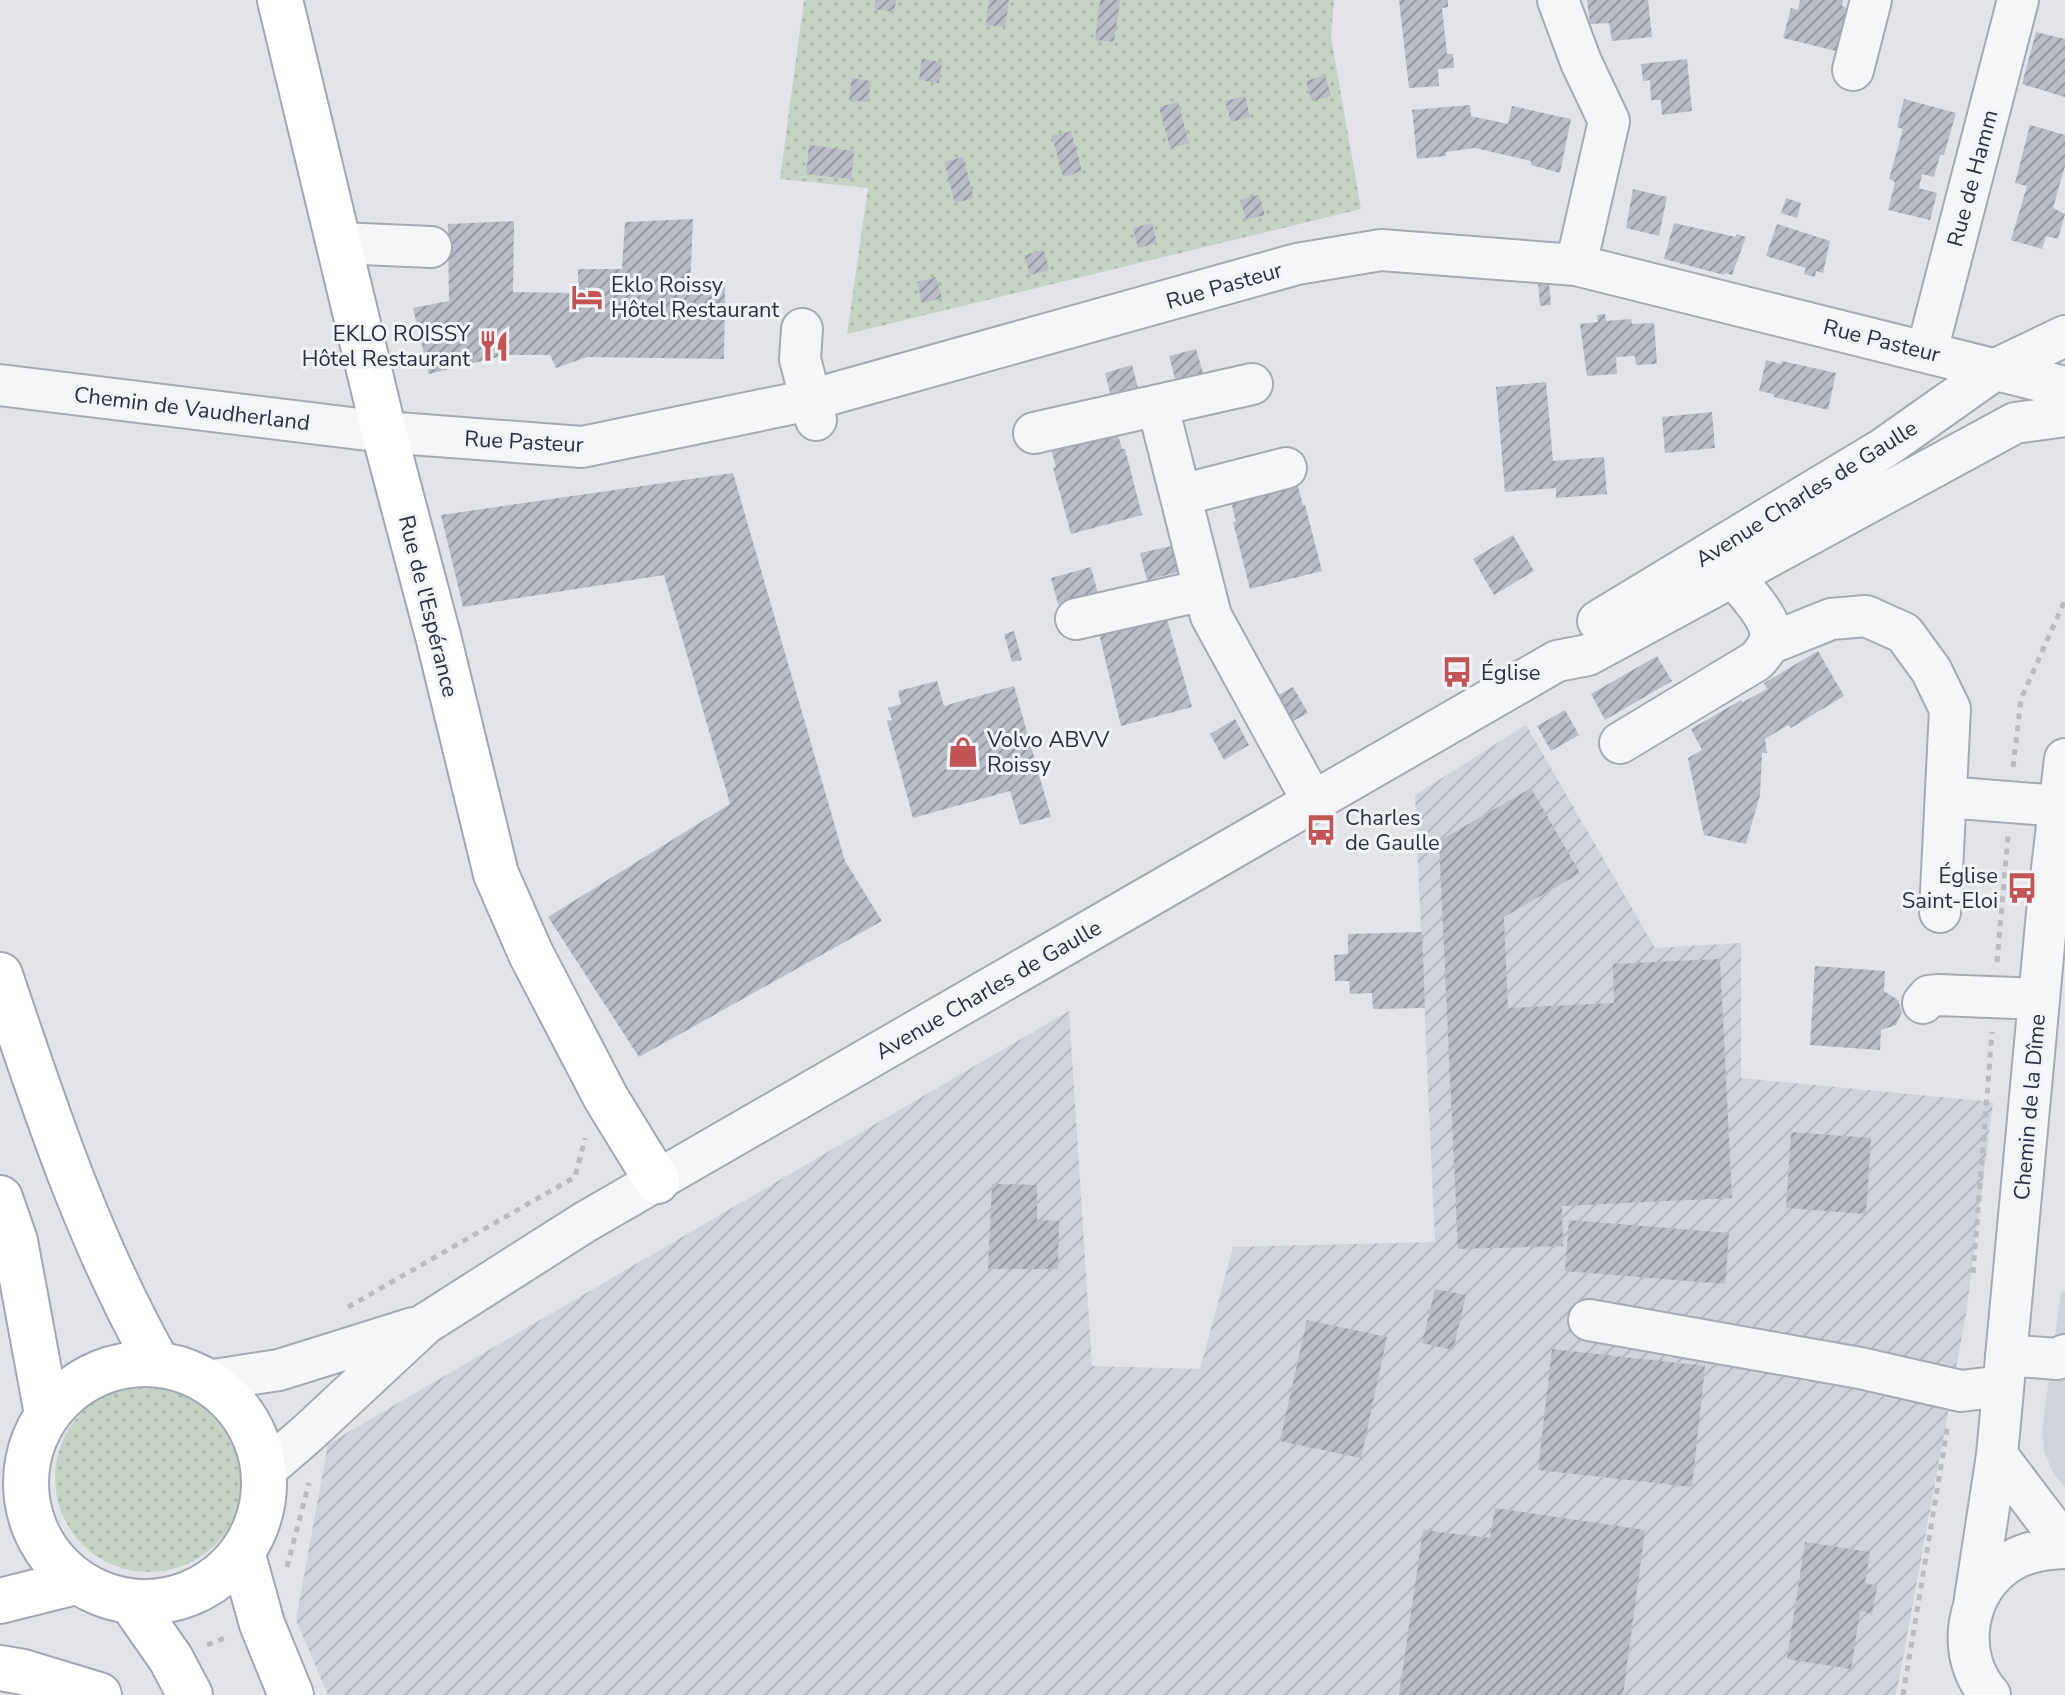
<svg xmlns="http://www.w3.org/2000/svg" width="2065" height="1695" font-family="'Nunito Sans',sans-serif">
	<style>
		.built { fill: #d1d3db }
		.industrial { fill: url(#industrial-furrows) }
		.green { fill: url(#green-dots) }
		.building { fill: url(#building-hatch) }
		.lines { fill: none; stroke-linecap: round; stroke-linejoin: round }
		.minor-casing { stroke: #a8aab3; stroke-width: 44 }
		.major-casing { stroke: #a3a7b4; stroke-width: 48 }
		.path { stroke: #b9bbc1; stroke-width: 5; stroke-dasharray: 6 6; stroke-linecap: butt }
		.minor { stroke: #f5f6f8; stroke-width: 40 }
		.major { stroke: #fff; stroke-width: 44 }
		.labels { text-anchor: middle; stroke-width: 6; stroke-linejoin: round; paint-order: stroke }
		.street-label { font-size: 22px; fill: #2c3040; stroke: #f2f3f7 }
		.poi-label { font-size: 22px; fill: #2c3040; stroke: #f2f3f7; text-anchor: start }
	</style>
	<defs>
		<pattern id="industrial-furrows" width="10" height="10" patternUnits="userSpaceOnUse" patternTransform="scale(2)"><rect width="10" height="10" fill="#d1d3db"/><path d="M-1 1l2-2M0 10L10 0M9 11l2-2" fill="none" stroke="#b4b5bd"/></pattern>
		<pattern id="green-dots" width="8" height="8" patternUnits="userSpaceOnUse" patternTransform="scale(2)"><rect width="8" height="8" fill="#c6d2c5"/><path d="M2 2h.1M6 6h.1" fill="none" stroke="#aab5aa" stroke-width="1.8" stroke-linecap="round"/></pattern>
		<pattern id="building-hatch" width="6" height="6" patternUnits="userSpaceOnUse" patternTransform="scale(2)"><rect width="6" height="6" fill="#babdc6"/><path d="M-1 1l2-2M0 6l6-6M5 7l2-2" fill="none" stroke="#979aa2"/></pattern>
	</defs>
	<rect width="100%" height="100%" fill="#e3e4e9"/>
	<path class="built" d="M 2065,1291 L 2065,1487 L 2054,1474 L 2044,1452 L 2042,1430 L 2061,1292 Z"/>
	<path class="industrial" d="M 1526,725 L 1655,948 L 1741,943 L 1741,1078 L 1993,1102 L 1966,1314 L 1896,1695 L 328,1695 L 296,1620 L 328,1444 L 1069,1011 L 1092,1366 L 1200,1369 L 1233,1247 L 1435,1242 L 1415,795 Z"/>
	<path class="green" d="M 804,0 L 1334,0 L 1331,37 L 1361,209 L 847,334 L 868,188 L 780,179 Z
		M55 1478a94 94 0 1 1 188 0a94 94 0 1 1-188 0Z"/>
	<path class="building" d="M 876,0 L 896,0 L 894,12 L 874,9 Z
		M 989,0 L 1009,0 L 1005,27 L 986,25 Z
		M 1100,0 L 1120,0 L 1114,42 L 1095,40 Z
		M 1399,0 L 1448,0 L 1448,7 L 1442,8 L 1447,54 L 1453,54 L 1454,68 L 1438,69 L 1439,86 L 1409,88 Z
		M 1587,0 L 1648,0 L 1652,37 L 1612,41 L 1609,23 L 1590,24 Z
		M 1800,0 L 1843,0 L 1842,6 L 1847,8 L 1836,51 L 1783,38 L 1791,8 L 1798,10 Z
		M 2036,32 L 2065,39 L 2065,97 L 2022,84 Z
		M 922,59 L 942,62 L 939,83 L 919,80 Z
		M 1687,59 L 1692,111 L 1662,115 L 1661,100 L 1651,100 L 1650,80 L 1643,81 L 1641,64 Z
		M 1325,75 L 1331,96 L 1312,101 L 1306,81 Z
		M 852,78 L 871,81 L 868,102 L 849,100 Z
		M 1245,96 L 1250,117 L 1231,122 L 1225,101 Z
		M 1904,99 L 1956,113 L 1944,155 L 1940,155 L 1934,177 L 1922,174 L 1919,188 L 1937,193 L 1930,220 L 1888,210 L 1895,182 L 1889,179 L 1903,129 L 1897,127 Z
		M 1178,102 L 1189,143 L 1170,148 L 1159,107 Z
		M 1470,105 L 1471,116 L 1508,124 L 1512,106 L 1571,119 L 1560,173 L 1531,165 L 1531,161 L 1475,148 L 1446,152 L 1446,156 L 1417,159 L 1412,110 Z
		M 2030,125 L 2065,135 L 2065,166 L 2053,208 L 2065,214 L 2058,239 L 2046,236 L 2042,249 L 2011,240 L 2027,186 L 2015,183 Z
		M 1071,131 L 1082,171 L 1063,177 L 1052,136 Z
		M 809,145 L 854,151 L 851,179 L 806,174 Z
		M 963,157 L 974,198 L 955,203 L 944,162 Z
		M 1633,189 L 1667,197 L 1659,236 L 1626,228 Z
		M 1259,195 L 1265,215 L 1246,220 L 1240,200 Z
		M 1786,198 L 1801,203 L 1797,218 L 1781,213 Z
		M 693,219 L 690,289 L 725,287 L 724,359 L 587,357 L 556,368 L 550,355 L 506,355 L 429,374 L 413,308 L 449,301 L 448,224 L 514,221 L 513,292 L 578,293 L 578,269 L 622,269 L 625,222 Z
		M 1152,223 L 1157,243 L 1138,248 L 1133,228 Z
		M 1674,223 L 1736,237 L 1736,234 L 1746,237 L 1732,275 L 1725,273 L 1724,275 L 1664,259 Z
		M 1777,224 L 1830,241 L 1823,273 L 1816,271 L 1815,277 L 1804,274 L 1806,268 L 1766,256 Z
		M 1044,250 L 1049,270 L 1030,275 L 1024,255 Z
		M 936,277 L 942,298 L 922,303 L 917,282 Z
		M 1538,282 L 1549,283 L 1551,305 L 1540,306 Z
		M 1605,314 L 1606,321 L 1631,319 L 1632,324 L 1654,323 L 1657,364 L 1636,365 L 1635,356 L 1616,357 L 1617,374 L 1587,376 L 1580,324 L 1598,322 L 1597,315 Z
		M 1196,349 L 1204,376 L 1176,383 L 1169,356 Z
		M 1766,360 L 1781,364 L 1782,361 L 1836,373 L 1828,410 L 1774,397 L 1774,394 L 1759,391 Z
		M 1132,365 L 1139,392 L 1112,400 L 1105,373 Z
		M 1546,382 L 1553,461 L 1604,457 L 1607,494 L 1556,498 L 1556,488 L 1505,492 L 1496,387 Z
		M 1712,412 L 1715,448 L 1665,453 L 1662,417 Z
		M 1115,424 L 1122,449 L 1125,449 L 1142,515 L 1071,534 L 1053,468 L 1056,467 L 1049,442 Z
		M 733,473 L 845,861 L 882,921 L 639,1057 L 548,917 L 730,804 L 664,575 L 463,607 L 441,515 Z
		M 1296,480 L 1303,505 L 1305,505 L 1322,571 L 1250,589 L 1233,522 L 1236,522 L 1230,497 Z
		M 1513,535 L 1534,571 L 1494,595 L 1473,559 Z
		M 1180,544 L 1187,570 L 1147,580 L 1140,553 Z
		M 1091,567 L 1098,594 L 1058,604 L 1051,578 Z
		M 1166,616 L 1192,707 L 1121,726 L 1099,633 Z
		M 1014,631 L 1022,660 L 1012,662 L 1004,634 Z
		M 1818,651 L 1844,696 L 1791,728 L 1788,725 L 1765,739 L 1767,753 L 1762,753 L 1760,795 L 1746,844 L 1704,835 L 1688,758 L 1702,750 L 1691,729 L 1741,700 L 1743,702 L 1767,689 L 1764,683 Z
		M 1657,656 L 1672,681 L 1605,720 L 1591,694 Z
		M 937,681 L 944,706 L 1014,686 L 1051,817 L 1020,825 L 1010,791 L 913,818 L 887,721 L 892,720 L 888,708 L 901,704 L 898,691 Z
		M 1293,687 L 1308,713 L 1282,727 L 1267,701 Z
		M 1565,710 L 1579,735 L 1551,751 L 1537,726 Z
		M 1235,719 L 1249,745 L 1224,760 L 1210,734 Z
		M 1531,788 L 1580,873 L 1504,917 L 1508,1008 L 1614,1003 L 1613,964 L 1720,959 L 1732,1198 L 1562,1206 L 1563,1246 L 1458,1249 L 1439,841 Z
		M 1422,932 L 1425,1008 L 1373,1009 L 1372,993 L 1350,994 L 1349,981 L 1335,981 L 1334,955 L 1348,954 L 1348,934 Z
		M 1815,966 L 1885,971 L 1884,991 L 1898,1000 L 1902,1012 L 1896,1025 L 1881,1030 L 1880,1050 L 1810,1045 Z
		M 1791,1132 L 1871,1138 L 1866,1214 L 1786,1208 Z
		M 992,1184 L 1037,1185 L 1037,1220 L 1059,1221 L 1058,1269 L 988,1269 Z
		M 1569,1220 L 1729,1233 L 1725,1284 L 1565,1271 Z
		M 1435,1289 L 1466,1295 L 1453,1350 L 1422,1343 Z
		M 1307,1320 L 1387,1337 L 1361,1458 L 1280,1441 Z
		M 1552,1349 L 1705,1366 L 1692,1487 L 1538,1470 Z
		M 1495,1508 L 1645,1530 L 1623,1695 L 1399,1695 L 1423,1530 L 1490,1538 Z
		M 1805,1542 L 1870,1552 L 1865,1583 L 1877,1586 L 1872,1614 L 1860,1611 L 1851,1669 L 1787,1659 Z"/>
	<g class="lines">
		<defs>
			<path id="minor" d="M 1558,0 L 1581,62 L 1609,121 L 1576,265
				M 1853,70 L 1871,0
				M 339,243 L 431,247
				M 802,329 L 800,359 L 816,420
				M 1927,351 L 2018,0
				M 0,385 L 384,432 L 582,447 L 810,400 L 1297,264 L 1381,250 L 1576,265 L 2065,387
				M 1158,407 L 1211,616 L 1313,802
				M 1034,433 L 1252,384
				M 1181,495 L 1286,468
				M 1076,619 L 1204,590
				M 1598,621 L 1884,448 L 1996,369 L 2065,336
				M 1769,644 L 1831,619 L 1866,616 L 1904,633 L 1931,670 L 1950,709 L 1940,912
				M 1620,743 L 1756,661 C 1765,652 1774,639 1769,626 C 1762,607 1731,573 1716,561
				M 1946,797 L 2060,806
				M 1923,1003 L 1929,996 L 1938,995 L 2039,999
				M 1589,1320 L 1860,1368 L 1961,1391 L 2003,1386
				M 2006,1355 L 2057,1359 L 2065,1355
				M 207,1381 L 279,1370 L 413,1328
				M 1997,1455 L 2065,1545
				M 264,1471 L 308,1433 L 425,1324 L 585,1222 L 1557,661 L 1588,655 L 2015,423 L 2065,416
				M 1974,1605 L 1997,1455 L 2048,902 L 2065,759
				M 1990,1695 C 1954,1655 1965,1588 2011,1561 C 2028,1551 2046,1549 2065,1548"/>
			<path id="major" d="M 280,0 L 384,432 L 438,636 L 496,874 L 531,954 L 606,1098 L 657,1181
				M 0,975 C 45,1109 88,1240 158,1364
				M 0,1198 L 15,1241 L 47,1414
				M26 1483a119 119 0 1 1 238 0a119 119 0 1 1-238 0Z
				M 242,1552 L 262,1624 L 291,1695
				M 0,1601 L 76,1582
				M 132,1603 L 171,1659 L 190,1695
				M 0,1668 L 23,1672 L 99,1695"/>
		</defs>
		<use href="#minor" class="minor-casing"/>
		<use href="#major" class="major-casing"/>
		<path class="path" d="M 2013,767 L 2021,699 L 2065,600
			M 1997,962 L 2008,836
			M 1973,1273 L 1992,1032
			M 348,1307 L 575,1177 L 585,1138
			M 287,1567 L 309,1483
			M 207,1645 L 227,1637
			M 1903,1695 L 1948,1424"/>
		<use href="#minor" class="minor"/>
		<use href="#major" class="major"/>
	</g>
	<defs>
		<symbol id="hotel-bare" viewBox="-9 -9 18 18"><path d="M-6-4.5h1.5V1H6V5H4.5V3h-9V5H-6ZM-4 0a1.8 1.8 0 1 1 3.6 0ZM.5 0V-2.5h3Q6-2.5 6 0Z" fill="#c15555" stroke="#f2f3f7" stroke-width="2.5" paint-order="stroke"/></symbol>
		<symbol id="restaurant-bare" viewBox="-9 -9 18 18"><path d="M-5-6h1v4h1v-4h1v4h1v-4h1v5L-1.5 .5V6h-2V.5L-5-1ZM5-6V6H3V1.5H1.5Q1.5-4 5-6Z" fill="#c15555" stroke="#f2f3f7" stroke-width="2.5" paint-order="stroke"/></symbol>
		<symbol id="bus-bare" viewBox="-9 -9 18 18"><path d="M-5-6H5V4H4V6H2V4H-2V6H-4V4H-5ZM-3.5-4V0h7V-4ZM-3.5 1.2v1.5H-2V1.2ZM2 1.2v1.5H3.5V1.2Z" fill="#c15555" stroke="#f2f3f7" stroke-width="2.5" paint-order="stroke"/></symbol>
		<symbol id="shop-bare" viewBox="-9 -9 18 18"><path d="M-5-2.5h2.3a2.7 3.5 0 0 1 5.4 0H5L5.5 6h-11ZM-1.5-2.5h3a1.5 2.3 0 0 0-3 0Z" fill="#c15555" stroke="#f2f3f7" stroke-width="2.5" paint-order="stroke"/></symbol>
	</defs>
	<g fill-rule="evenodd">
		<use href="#hotel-bare" x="565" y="275" width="44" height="44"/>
		<use href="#restaurant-bare" x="472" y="324" width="44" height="44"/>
		<use href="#bus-bare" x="1435" y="650" width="44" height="44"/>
		<use href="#shop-bare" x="941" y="730" width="44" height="44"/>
		<use href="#bus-bare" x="1299" y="808" width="44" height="44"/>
		<use href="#bus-bare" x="2000" y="866" width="44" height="44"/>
	</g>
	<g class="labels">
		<g class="street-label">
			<text transform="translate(1972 178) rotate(-75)" y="8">Rue de Hamm</text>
			<text transform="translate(1224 285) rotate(-16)" y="8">Rue Pasteur</text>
			<text transform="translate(1882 340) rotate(14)" y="8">Rue Pasteur</text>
			<text transform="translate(192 408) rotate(7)" y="8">Chemin de Vaudherland</text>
			<text transform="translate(524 441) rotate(3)" y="8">Rue Pasteur</text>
			<text transform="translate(1806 493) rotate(-32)" y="8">Avenue Charles de Gaulle</text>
			<text transform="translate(429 606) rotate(76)" y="8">Rue de l'Espérance</text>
			<text transform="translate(988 989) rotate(-30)" y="8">Avenue Charles de Gaulle</text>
			<text transform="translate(2029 1107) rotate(-85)" y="8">Chemin de la Dîme</text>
		</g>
		<g class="poi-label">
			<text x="611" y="292">Eklo Roissy<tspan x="611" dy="25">Hôtel Restaurant</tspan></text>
			<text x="470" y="341" text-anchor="end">EKLO ROISSY<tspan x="470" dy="25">Hôtel Restaurant</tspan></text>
			<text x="1481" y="680">Église</text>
			<text x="987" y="747">Volvo ABVV<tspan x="987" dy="25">Roissy</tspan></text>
			<text x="1345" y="825">Charles<tspan x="1345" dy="25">de Gaulle</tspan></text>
			<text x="1998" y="883" text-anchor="end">Église<tspan x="1998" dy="25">Saint-Eloi</tspan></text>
		</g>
	</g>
</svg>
